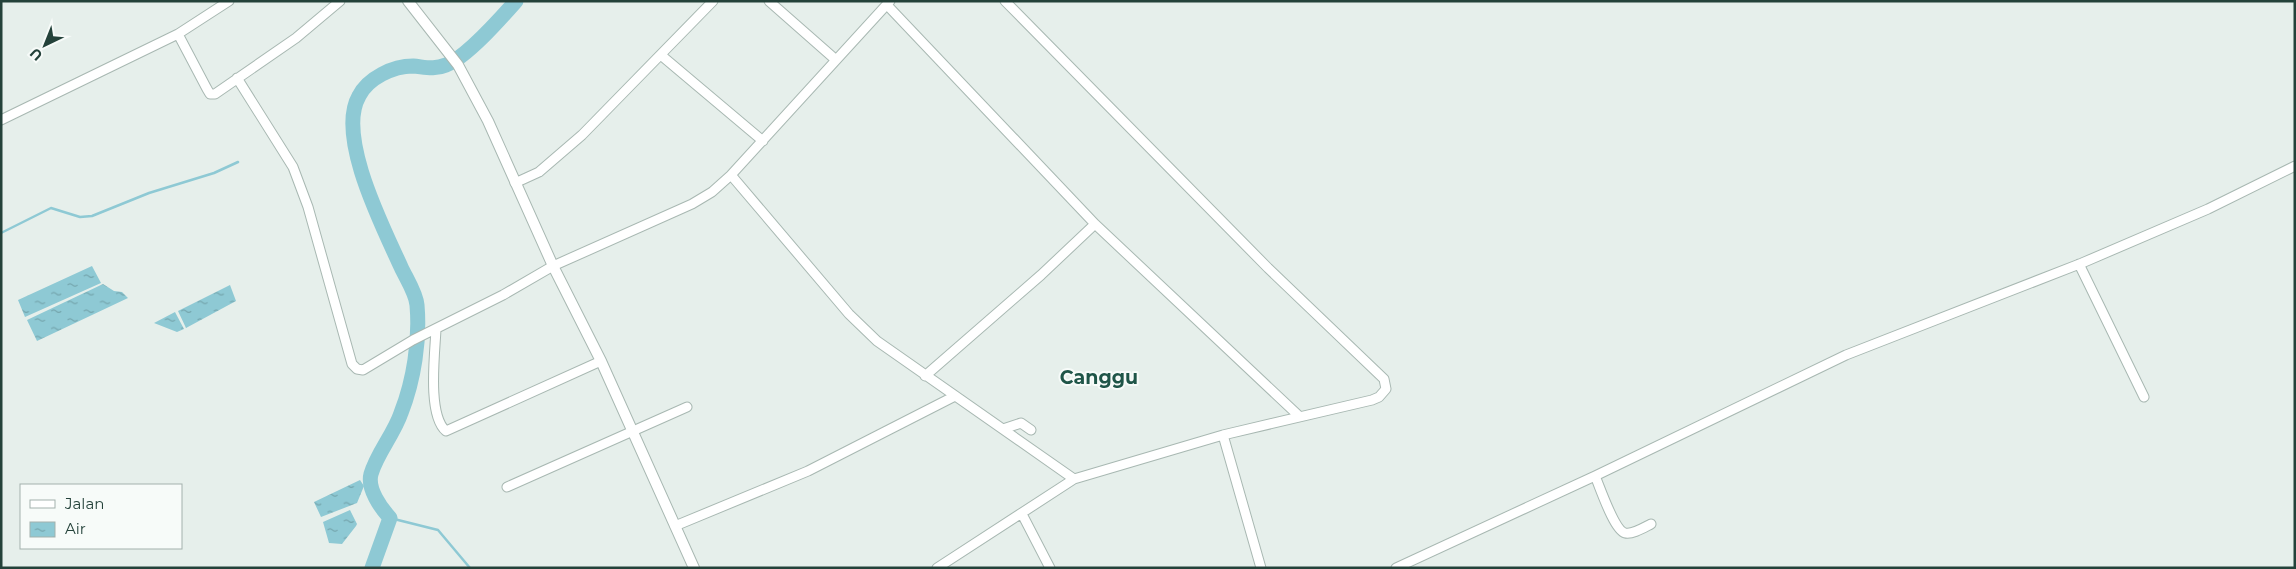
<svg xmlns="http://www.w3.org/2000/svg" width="2296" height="569" font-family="Montserrat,sans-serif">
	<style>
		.water { fill: url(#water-ripples) }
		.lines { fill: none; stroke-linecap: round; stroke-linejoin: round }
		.stream { stroke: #8ec9d4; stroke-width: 2.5 }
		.river { stroke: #8ec9d4; stroke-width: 15 }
		.minor-casing { stroke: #a8b8b2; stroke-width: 11 }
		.tertiary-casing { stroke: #a8b8b2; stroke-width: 12 }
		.minor { stroke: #fff; stroke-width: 9 }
		.tertiary { stroke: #fff; stroke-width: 10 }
		.labels { text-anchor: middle; stroke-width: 4; stroke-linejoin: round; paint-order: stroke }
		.quarter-label { font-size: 19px; font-weight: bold; fill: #1f5548; stroke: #f7fbf9 }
	</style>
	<defs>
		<pattern id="water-ripples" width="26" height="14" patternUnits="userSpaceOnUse" patternTransform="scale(1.25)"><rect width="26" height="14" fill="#8ec9d4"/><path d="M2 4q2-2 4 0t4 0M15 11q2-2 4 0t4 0" fill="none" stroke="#74a5ad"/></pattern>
	</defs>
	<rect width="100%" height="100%" fill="#e6efeb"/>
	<path class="water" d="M 92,266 L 101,283 L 25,317 L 18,300 Z
		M 103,284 L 114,291 L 122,292 L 128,298 L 37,341 L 27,320 Z
		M 230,285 L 236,301 L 186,328 L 178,311 Z
		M 175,312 L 184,329 L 177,332 L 154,323 Z
		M 360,480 L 364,486 L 357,503 L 321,517 L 314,502 Z
		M 350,510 L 357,524 L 356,526 L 342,544 L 329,543 L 323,522 Z"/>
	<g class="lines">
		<path class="stream" d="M 1,233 L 51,208 L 80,217 L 92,216 L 149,193 L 214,173 L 238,162
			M 390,518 L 438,530 L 470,568"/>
		<path class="river" d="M 372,568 L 390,518 C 381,508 367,489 371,474 C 377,453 394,434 401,413 C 414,380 420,340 417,305 C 416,293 406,278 401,267 C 383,227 336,136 359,96 C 368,78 393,66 413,66 C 425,67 434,70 446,65 C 467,57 501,18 516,1"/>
		<defs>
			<path id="minor" d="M 769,1 L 836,60
				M 887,5 L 1095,224 L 1299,416
				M 178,34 L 207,89 L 210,94 L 215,94 L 296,38 L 340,1
				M 662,56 L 763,141
				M 237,78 L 293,167 L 308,207 L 352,364 L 357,369 L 363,370 L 413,340 L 503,295 L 553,266 L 692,204 L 712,192 L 731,175 L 890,1
				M 1,120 L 178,34 L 229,1
				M 731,175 L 849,314 L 877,341 L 1074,479
				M 515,183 L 539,172 L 582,135 L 713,1
				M 2079,264 L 2144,397
				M 436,329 C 435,353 427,415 446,431 L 601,361
				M 925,376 L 1041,275 L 1095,224
				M 1003,429 L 1021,423 L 1031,430
				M 1223,435 L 1261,568
				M 1595,476 C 1600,487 1614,530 1625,533 C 1632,535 1645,527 1651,524
				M 507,487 L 687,407
				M 1022,514 L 1050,568
				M 675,526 L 808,471 L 955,396
				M 937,568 L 1074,479 L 1223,435 L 1372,400 L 1379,397 L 1386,389 L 1384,379 L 1268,268 L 1005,1
				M 1396,568 L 1595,476 L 1846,355 L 2082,263 L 2208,209 L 2295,166"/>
			<path id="tertiary" d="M 408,1 L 458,65 L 488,121 L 553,266 L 601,361 L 694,568"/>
		</defs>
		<use href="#minor" class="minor-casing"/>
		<use href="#tertiary" class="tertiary-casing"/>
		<use href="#minor" class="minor"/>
		<use href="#tertiary" class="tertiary"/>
	</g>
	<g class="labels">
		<g class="quarter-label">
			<text x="1099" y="384">Canggu</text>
		</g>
	</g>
	<rect width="2296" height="569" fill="none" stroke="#24423a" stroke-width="5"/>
	<rect x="20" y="484" width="162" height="65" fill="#f7fbf9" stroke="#a3b1ad"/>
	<rect x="30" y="500" width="25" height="8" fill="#ffffff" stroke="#a3b1ad"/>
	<text x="65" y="509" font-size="15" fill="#24423a">Jalan</text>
	<rect x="30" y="522" width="25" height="15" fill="url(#water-ripples)" stroke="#a3b1ad"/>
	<text x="65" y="534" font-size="15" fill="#24423a">Air</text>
	<g transform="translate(45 45) rotate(223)" stroke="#f7fbf9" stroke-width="4" paint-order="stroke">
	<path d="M0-4L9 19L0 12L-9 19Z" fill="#24423a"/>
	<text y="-8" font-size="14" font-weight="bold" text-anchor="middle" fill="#24423a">U</text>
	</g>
</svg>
